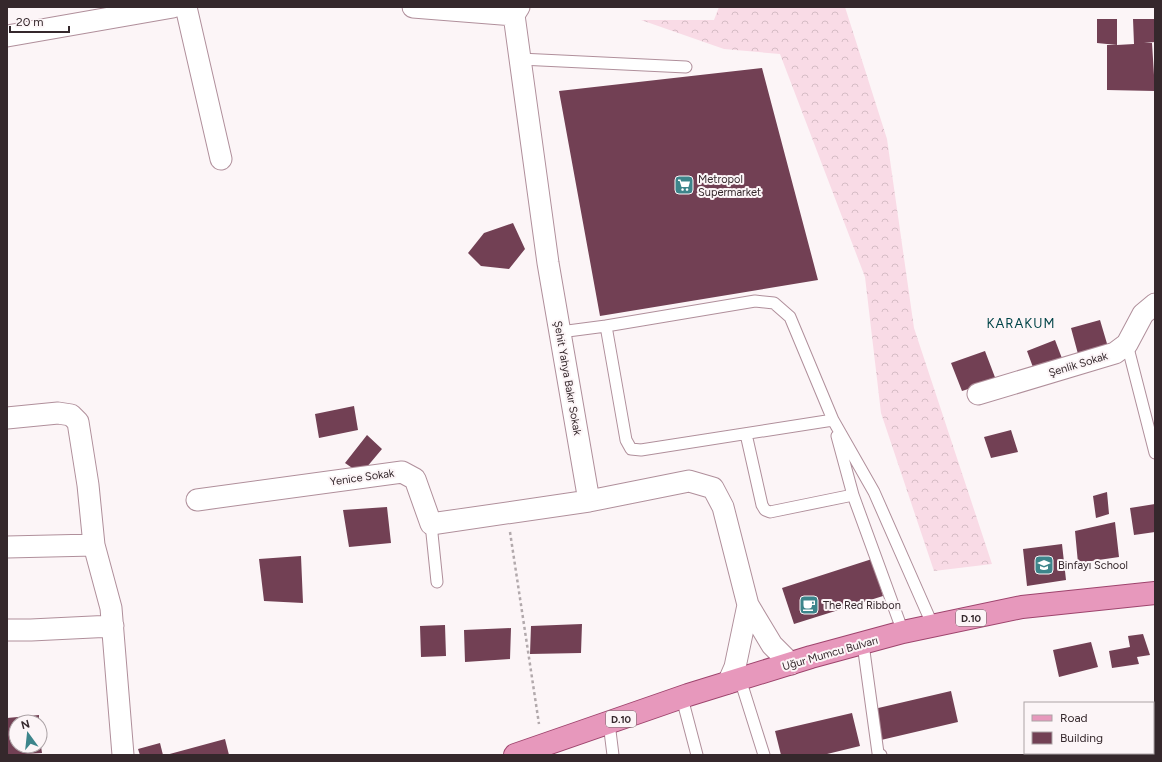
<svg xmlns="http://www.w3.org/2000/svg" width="1162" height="762" font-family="Figtree,sans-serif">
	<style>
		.forest { fill: url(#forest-crowns) }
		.building { fill: #724054 }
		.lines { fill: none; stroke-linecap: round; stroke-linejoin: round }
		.lane-casing { stroke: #b08f9b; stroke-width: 13 }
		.street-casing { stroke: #b08f9b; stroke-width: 23 }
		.primary-casing { stroke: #9e446d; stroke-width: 24 }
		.path { stroke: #b2a9ac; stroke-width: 2.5; stroke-dasharray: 3 3; stroke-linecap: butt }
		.lane { stroke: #fff; stroke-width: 11 }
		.street { stroke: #fff; stroke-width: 21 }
		.primary { stroke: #e798bc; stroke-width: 22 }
		.labels { text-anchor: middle; stroke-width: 4; stroke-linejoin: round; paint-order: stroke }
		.shield { fill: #fcf5f7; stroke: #716669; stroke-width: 1 }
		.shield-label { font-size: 10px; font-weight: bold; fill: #35282c }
		.poi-label { font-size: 11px; fill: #35282c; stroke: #fcf5f7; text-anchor: start }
		.street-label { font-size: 11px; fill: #35282c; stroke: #fcf5f7 }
		.quarter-label { font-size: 13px; letter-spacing: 1px; fill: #004448; stroke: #fcf5f7 }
	</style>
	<defs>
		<pattern id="forest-crowns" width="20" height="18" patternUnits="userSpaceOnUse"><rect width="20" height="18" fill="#f9dbe6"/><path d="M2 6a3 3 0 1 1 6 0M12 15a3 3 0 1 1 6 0" fill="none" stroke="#d6bcc5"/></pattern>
	</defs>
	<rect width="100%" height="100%" fill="#fcf5f7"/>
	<path class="forest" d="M 719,7 L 845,7 L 887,139 L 914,328 L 992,564 L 934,571 L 881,413 L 865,277 L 780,54 L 724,49 L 641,20 L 714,20 Z"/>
	<path class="building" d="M 1097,19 L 1117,19 L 1117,45 L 1134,44 L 1133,19 L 1155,19 L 1155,42 L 1144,43 L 1152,43 L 1155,91 L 1107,90 L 1107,45 L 1117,45 L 1097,43 Z
		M 762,68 L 818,280 L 600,316 L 559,91 Z
		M 513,223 L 525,249 L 509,269 L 481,266 L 468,253 L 484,233 Z
		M 1100,320 L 1108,347 L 1078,354 L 1071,328 Z
		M 1055,340 L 1063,361 L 1034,370 L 1027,351 Z
		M 985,351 L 996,380 L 962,391 L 951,363 Z
		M 354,406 L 358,430 L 319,438 L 315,414 Z
		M 1011,430 L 1018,452 L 991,458 L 984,437 Z
		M 367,435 L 382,449 L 361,474 L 345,463 Z
		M 1107,492 L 1109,514 L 1096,518 L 1093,496 Z
		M 1155,504 L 1155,532 L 1134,535 L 1130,508 Z
		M 387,507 L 391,543 L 349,547 L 343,510 Z
		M 1115,522 L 1119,557 L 1078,563 L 1075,531 Z
		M 1062,544 L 1066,580 L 1027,586 L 1023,549 Z
		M 301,556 L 303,603 L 264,601 L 259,559 Z
		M 872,559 L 883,596 L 794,624 L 782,588 Z
		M 582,624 L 581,653 L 530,654 L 531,626 Z
		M 445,625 L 446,656 L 421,657 L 420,626 Z
		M 511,628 L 510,659 L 465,662 L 464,630 Z
		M 1143,634 L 1150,655 L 1137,657 L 1139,664 L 1112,668 L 1109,651 L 1130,647 L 1128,636 Z
		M 1091,642 L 1098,667 L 1059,677 L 1053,650 Z
		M 951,691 L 958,722 L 881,740 L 874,709 Z
		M 852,713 L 860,746 L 823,755 L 781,755 L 775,731 Z
		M 39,715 L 39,722 L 16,722 L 16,746 L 41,746 L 42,753 L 7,755 L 7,718 Z
		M 225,739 L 229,755 L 166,755 Z
		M 160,743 L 163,755 L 140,755 L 138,749 Z"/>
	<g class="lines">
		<defs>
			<path id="lane" d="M 520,59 L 686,67
				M 560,332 L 606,326
				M 1127,344 L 1155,453
				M 833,420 L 641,450 L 631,449 L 626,440 L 606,326 L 755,301 L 774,303 L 790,317 L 833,420 L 874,492 L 933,626
				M 746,434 L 762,505 L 765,510 L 770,512 L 853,495
				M 837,436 L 853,495 L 903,632
				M 431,524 L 437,582
				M 863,644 L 878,753 L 881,755
				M 740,679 L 764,755
				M 682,698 L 697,755
				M 609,723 L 613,755"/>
			<path id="street" d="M 186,7 L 221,159
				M 413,7 L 514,15
				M 519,7 L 514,15 L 548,263 L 589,501
				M 7,36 L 173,7
				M 978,394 L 1115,353 L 1127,344 L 1143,314 L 1155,304
				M 7,418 L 58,413 L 71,415 L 78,422 L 88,485 L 94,545 L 111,608 L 123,755
				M 197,500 L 402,472 L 415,479 L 431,524 L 589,501 L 689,481 L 713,488 L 723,507 L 748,605 L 772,645 L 791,664
				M 7,547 L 94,545
				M 7,630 L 31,630 L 113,626
				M 728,683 L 735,667 L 748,605"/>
			<path id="primary" d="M 515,755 L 688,695 L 811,657 L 903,632 L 1022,607 L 1155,593"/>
		</defs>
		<use href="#lane" class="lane-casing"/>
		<use href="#street" class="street-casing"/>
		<use href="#primary" class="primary-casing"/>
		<path class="path" d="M 510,532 L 539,724"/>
		<use href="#lane" class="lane"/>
		<use href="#street" class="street"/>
		<use href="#primary" class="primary"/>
	</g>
	<defs>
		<symbol id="supermarket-square" viewBox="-11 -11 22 22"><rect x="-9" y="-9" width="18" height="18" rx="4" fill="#3d858b" stroke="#fcf5f7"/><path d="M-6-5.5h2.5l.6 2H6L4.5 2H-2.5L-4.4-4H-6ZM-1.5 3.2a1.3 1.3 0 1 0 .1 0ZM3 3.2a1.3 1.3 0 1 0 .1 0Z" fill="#fff"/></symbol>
		<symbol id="school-square" viewBox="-11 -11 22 22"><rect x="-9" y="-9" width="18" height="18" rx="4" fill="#3d858b" stroke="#fcf5f7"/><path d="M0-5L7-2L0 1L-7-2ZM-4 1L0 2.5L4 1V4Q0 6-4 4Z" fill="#fff"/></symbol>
		<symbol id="cafe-square" viewBox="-11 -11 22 22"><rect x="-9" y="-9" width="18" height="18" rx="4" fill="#3d858b" stroke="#fcf5f7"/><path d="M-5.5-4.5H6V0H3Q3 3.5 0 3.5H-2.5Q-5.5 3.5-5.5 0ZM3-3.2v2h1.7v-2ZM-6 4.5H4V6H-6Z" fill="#fff"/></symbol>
	</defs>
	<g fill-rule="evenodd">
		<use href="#supermarket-square" x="673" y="174" width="22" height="22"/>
		<use href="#school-square" x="1033" y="554" width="22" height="22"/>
		<use href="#cafe-square" x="798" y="594" width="22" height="22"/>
	</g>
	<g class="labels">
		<g class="shield">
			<rect x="956" y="610" width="30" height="16" rx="3"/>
			<rect x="606" y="711" width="30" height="16" rx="3"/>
		</g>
		<g class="shield-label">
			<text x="971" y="622">D.10</text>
			<text x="621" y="723">D.10</text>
		</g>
		<g class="poi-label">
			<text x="698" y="183">Metropol<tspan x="698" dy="13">Supermarket</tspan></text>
			<text x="1058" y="569">Binfayı School</text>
			<text x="823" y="609">The Red Ribbon</text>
		</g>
		<g class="street-label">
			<text transform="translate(1078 364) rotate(-17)" y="4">Şenlik Sokak</text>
			<text transform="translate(568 378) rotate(80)" y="4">Şehit Yahya Bakır Sokak</text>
			<text transform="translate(362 477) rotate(-8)" y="4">Yenice Sokak</text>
			<text transform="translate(830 653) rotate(-16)" y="4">Uğur Mumcu Bulvarı</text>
		</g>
		<g class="quarter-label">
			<text x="1021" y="328">KARAKUM</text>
		</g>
	</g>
	<rect width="1162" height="762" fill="none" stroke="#35282c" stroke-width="16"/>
	<rect x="1024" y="702" width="130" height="52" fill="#fcf5f7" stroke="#aca3a6"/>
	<rect x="1032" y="715" width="20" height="6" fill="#e798bc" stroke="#aca3a6"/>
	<text x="1060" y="722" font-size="12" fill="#35282c">Road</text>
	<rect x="1032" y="732" width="20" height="12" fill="#724054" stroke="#aca3a6"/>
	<text x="1060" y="742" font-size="12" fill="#35282c">Building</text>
	<g transform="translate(28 734) rotate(345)"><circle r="19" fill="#fcf5f7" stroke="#aca3a6"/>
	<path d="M0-3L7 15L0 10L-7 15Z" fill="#3d858b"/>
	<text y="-6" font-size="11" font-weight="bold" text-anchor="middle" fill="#35282c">N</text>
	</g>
	<path d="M10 26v6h59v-6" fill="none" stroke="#35282c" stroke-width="2"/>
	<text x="16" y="26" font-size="12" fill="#35282c" stroke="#fcf5f7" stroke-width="3" paint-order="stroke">20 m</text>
</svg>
